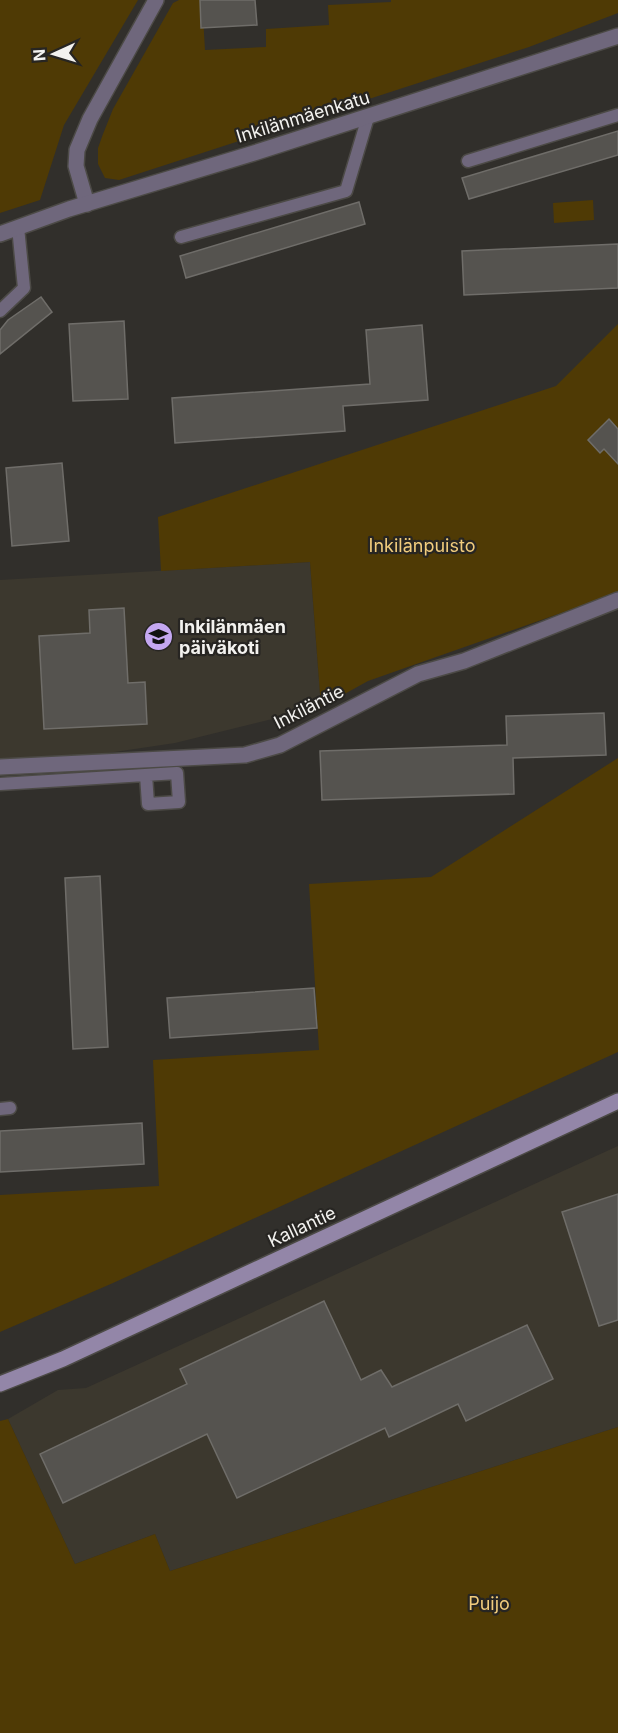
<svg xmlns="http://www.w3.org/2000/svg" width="618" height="1733" font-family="Inter,sans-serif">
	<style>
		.built { fill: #3c382e }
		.green { fill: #4f3a05 }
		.building { fill: #55534f; stroke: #6f6d69; stroke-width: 1.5 }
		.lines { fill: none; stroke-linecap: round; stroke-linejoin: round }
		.service-casing { stroke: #4c4a46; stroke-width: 15 }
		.minor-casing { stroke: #4c4a46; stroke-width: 18 }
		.tertiary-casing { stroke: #4c4a46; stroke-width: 18 }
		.secondary-casing { stroke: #4c4a46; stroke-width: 18 }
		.service { stroke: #6f677c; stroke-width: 12 }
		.minor { stroke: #6f677c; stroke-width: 15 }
		.tertiary { stroke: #6f677c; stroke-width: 15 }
		.secondary { stroke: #9386a8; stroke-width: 15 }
		.labels { text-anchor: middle; stroke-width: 4.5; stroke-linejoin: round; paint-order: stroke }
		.street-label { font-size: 18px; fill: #f3f2ef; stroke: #272522 }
		.park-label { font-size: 18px; fill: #f1cc7d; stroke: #272522 }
		.poi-label { font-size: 18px; font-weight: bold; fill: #f3f2ef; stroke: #272522; text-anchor: start }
	</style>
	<rect width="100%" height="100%" fill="#312f2b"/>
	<path class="built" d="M 310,562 L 321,707 L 175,743 L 0,769 L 0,580 Z
		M 618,1146 L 618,1427 L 170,1571 L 155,1534 L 75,1564 L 8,1419 L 58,1390 L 86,1388 Z"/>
	<path class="green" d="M 0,0 L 138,0 L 64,125 L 40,200 L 0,213 Z
		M 179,0 L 202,0 L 205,50 L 266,47 L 266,29 L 329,25 L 328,5 L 391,2 L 391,0 L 618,0 L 618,13 L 529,47 L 119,180 L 105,178 L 98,164 L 98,148 L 103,134 L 113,109 L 173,3 Z
		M 593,200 L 594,220 L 554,223 L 553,203 Z
		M 618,324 L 618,593 L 368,681 L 321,707 L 310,562 L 161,571 L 158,517 L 556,386 Z
		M 618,758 L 618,1052 L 113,1283 L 0,1332 L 0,1195 L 159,1186 L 153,1060 L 319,1050 L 309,884 L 431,877 Z
		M 8,1419 L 75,1564 L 155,1534 L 170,1571 L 618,1427 L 618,1733 L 0,1733 L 0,1421 Z"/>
	<path class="building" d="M 200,0 L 255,0 L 257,25 L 201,28 Z
		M 618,131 L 618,155 L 469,199 L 462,178 Z
		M 359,202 L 365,224 L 186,278 L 180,256 Z
		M 618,244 L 618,288 L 464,295 L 462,251 Z
		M 41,297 L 52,312 L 0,354 L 0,330 L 8,320 Z
		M 124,321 L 128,399 L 73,401 L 69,324 Z
		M 422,325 L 428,400 L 343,406 L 345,431 L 175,443 L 172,398 L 370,384 L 366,330 Z
		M 609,419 L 618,429 L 618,464 L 604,449 L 600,453 L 588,440 Z
		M 62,463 L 69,541 L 12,546 L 6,468 Z
		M 124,608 L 128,683 L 145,682 L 147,724 L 44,729 L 39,636 L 90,633 L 89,610 Z
		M 604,713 L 606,755 L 513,758 L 514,794 L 322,800 L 320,751 L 507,745 L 506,716 Z
		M 100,876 L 108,1047 L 73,1049 L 65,878 Z
		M 314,988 L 317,1028 L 170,1038 L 167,998 Z
		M 142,1123 L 144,1164 L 0,1172 L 0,1131 Z
		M 618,1194 L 618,1320 L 599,1326 L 562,1212 Z
		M 324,1301 L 361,1380 L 381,1370 L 392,1387 L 527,1325 L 553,1379 L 466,1421 L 458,1404 L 389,1437 L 385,1428 L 237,1498 L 207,1434 L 63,1503 L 40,1454 L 187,1384 L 180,1369 Z"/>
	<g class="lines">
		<defs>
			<path id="service" d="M 468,161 L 618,115
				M 181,237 L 346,191 L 368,117
				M 0,311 L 24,288 L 18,227
				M 0,784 L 177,773 L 179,802 L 148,804 L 146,775
				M 0,1109 L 10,1108"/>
			<path id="minor" d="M 87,204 L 76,166 L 77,150 L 90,119 L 156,0
				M 0,767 L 245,755 L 280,745 L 418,674 L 464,661 L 618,600"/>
			<path id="tertiary" d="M 0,234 L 69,209 L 254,153 L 618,36"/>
			<path id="secondary" d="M 0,1384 L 63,1359 L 618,1101"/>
		</defs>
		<use href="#service" class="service-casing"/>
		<use href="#minor" class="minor-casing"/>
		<use href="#tertiary" class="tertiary-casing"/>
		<use href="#secondary" class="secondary-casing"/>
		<use href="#service" class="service"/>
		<use href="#minor" class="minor"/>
		<use href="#tertiary" class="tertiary"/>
		<use href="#secondary" class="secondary"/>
	</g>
	<defs>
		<symbol id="school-disc" viewBox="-11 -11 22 22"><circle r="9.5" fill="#c4a7f1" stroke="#272522"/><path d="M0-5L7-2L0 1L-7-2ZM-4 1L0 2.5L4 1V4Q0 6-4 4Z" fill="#111"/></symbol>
	</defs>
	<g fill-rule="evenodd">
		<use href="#school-disc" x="142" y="620" width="33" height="33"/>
	</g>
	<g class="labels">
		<g class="street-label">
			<text transform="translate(303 117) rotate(-17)" y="6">Inkilänmäenkatu</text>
			<text transform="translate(309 707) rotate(-27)" y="6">Inkiläntie</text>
			<text transform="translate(302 1227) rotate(-25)" y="6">Kallantie</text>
		</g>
		<g class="park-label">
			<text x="422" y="552">Inkilänpuisto</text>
			<text x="489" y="1610">Puijo</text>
		</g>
		<g class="poi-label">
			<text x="179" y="633">Inkilänmäen<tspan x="179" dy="21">päiväkoti</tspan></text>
		</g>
	</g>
	<g transform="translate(54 54) rotate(266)" stroke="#272522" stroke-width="4.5" paint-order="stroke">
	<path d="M0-4.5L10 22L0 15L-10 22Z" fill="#f3f2ef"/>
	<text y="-9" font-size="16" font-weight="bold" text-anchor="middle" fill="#f3f2ef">N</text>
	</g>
</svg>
